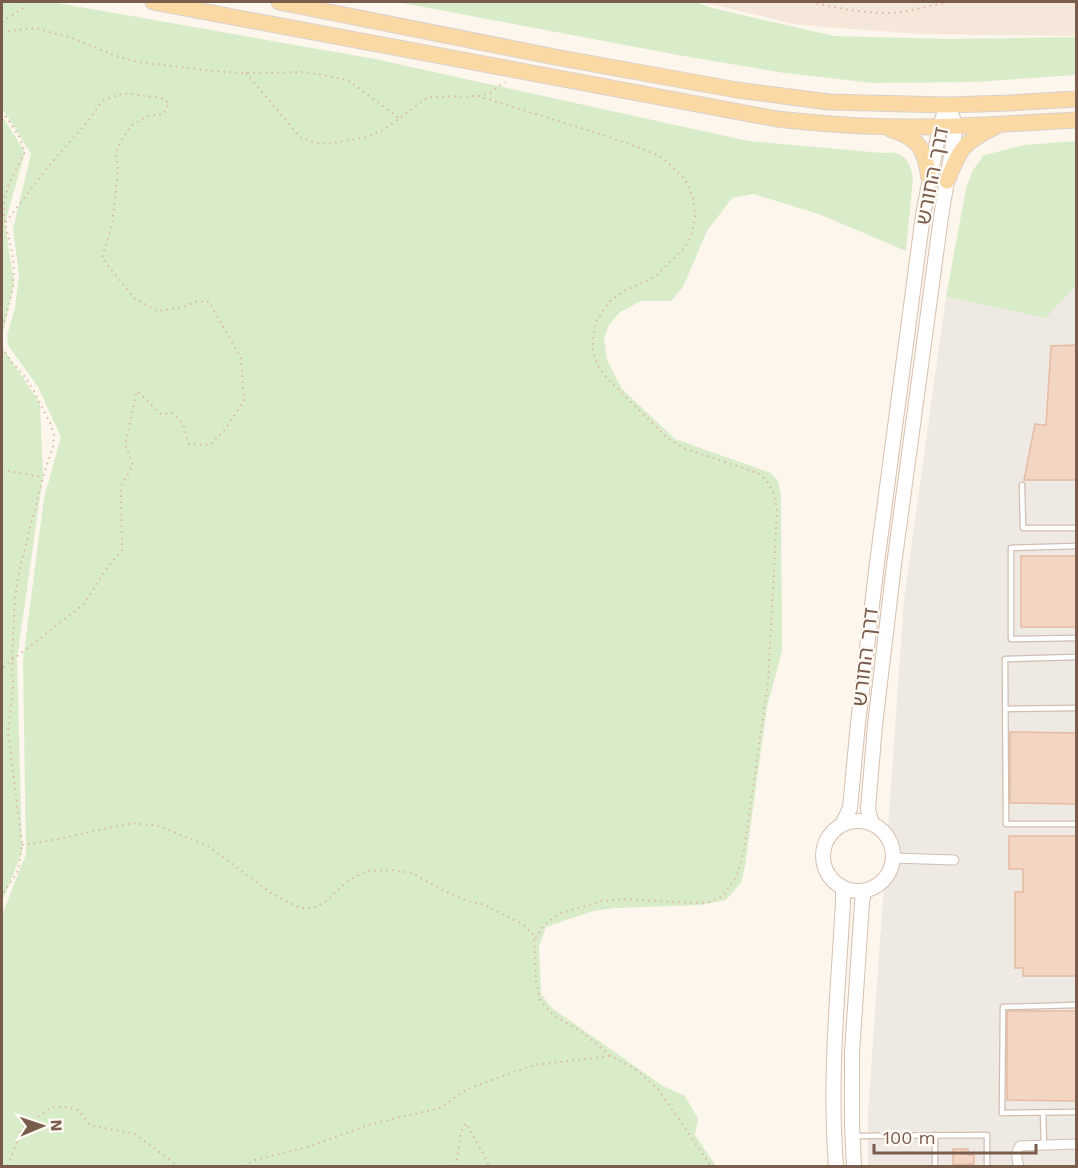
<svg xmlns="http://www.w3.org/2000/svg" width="1078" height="1168" font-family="'Work Sans','Noto Sans Hebrew',sans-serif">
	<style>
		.residential { fill: #f5e8da }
		.industrial { fill: #efe9e4 }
		.green { fill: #d8ecc9 }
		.building { fill: #f3d5c3; stroke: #e6bba3; stroke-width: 1.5 }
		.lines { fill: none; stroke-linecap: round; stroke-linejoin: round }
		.lane-casing { stroke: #d1beb0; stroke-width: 7 }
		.street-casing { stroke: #d1beb0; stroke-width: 11 }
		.secondary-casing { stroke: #d6c0b0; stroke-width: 16 }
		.primary-casing { stroke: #dad1cd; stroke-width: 17 }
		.path { stroke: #d9b8a5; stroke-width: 2; stroke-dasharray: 1.5 4.5; stroke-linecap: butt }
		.lane { stroke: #fff; stroke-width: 4.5 }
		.street { stroke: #fff; stroke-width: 9 }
		.secondary { stroke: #fff; stroke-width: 14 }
		.primary { stroke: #fbd9a5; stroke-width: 15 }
		.labels { text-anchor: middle; stroke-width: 4.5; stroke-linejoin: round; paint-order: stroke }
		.street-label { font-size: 21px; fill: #7a5c4d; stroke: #fffaf3 }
	</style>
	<rect width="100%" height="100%" fill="#fdf6ec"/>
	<path class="residential" d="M 701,2 L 1076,2 L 1076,36 L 918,34 L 799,25 Z"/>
	<path class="industrial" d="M 1076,285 L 1076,1166 L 868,1166 L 868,1113 L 904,599 L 946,297 L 1046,318 Z"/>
	<path class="green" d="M 2,2 L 52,2 L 375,59 L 748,141 L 882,153 C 902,150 909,158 913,177 L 906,251 L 819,214 L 753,194 L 732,198 L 707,231 L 683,287 L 671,301 L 641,301 L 620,312 L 609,325 L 604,338 L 607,360 L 622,389 L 675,439 L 771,473 L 778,481 L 781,494 L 782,651 L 767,707 L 745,866 L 741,883 L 726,900 L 700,905 L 615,908 L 593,911 L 546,927 L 539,946 L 541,994 L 552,1008 L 663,1086 L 685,1096 L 698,1119 L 695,1135 L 716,1166 L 2,1166 L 2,915 L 26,854 L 23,660 L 44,498 L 61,437 L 38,387 L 8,345 L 7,335 L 15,308 L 19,275 L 13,229 L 31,154 L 2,108 Z
		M 397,2 L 696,2 L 712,8 L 834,36 L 948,39 L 1076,37 L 1076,75 L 974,82 L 873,83 L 785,73 L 689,57 Z
		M 2,116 L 25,152 L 5,223 L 14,284 L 2,337 Z
		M 1076,141 L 1076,285 L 1046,318 L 946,297 L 966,188 L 973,170 L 984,155 L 1025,145 Z
		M 2,347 L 40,403 L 43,477 L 17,658 L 22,852 L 2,902 Z"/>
	<path class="building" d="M 1077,345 L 1077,480 L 1024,480 L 1035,424 L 1046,425 L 1051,346 Z
		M 1021,556 L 1077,556 L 1077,627 L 1021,627 Z
		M 1010,732 L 1077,733 L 1077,804 L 1010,803 Z
		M 1009,836 L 1077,836 L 1077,976 L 1023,976 L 1023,968 L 1015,968 L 1015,892 L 1023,892 L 1023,869 L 1009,869 Z
		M 1007,1011 L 1077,1011 L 1077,1101 L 1007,1100 Z
		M 953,1149 L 968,1149 L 968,1155 L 974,1155 L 974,1164 L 953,1165 Z"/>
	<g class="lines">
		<defs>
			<path id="lane" d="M 1022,485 L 1023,528 L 1076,528
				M 1076,546 L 1011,548 L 1011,639 L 1076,638
				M 1076,657 L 1005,659 L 1006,824 L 1076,824
				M 1006,709 L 1076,708
				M 1076,1005 L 1003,1007 L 1002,1113 L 1076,1112
				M 1043,1113 L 1044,1144
				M 855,1136 L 987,1135 L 987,1166
				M 935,1166 L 935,1135"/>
			<path id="street" d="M 893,858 L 954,860
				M 1019,1166 C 1016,1160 1016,1151 1020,1146 L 1076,1144"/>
			<path id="secondary" d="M823 856a35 35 0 1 1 70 0a35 35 0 1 1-70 0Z
				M 872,824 L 868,809 L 875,725 L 894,565 L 941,217 L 956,126 L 952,116
				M 842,825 L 850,808 L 858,723 L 877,563 L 923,215 L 940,126 L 947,105
				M 836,1166 C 829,1079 838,991 843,903 L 843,888
				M 854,1166 L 852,1125 L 852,1053 L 862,903 L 864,891"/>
			<path id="primary" d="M 153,2 L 777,119 C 806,122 835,125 865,126 C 935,129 1006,124 1076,120
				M 279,2 L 555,57 L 737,90 L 829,102 L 947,105 L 1009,103 L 1076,99
				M 892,130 C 920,138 925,151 929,178
				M 947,181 C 961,148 962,143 995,127"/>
		</defs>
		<use href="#lane" class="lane-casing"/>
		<use href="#street" class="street-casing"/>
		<use href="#secondary" class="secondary-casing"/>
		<use href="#primary" class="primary-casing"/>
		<path class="path" d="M 811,2 C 833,7 856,12 880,13 C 903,14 927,6 949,2
			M 2,22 L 25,7
			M 2,32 L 35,28 L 72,38 L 116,56 L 138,62 L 223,72 L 246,73 L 306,72 L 348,80 L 400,119
			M 246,73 L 300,137 L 313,142 L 326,144 L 367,137 L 385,129 L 428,97 L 478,96 L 490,93 L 505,82
			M 478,96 L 597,133 L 643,149 L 663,158 L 685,179 L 693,198 L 695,217 L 691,237 L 684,248 L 655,277 L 624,291 L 609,302 L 595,323 L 592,348 L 598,366 L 606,377 L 666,437 L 683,448 L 758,473 C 772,484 774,493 777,510 L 768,683 L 744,850 L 737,875 L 723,896 L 709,902 L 696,903 L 623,899 L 602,901 L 558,914 L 543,926 L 534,941
			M 2,111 L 19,136 L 25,152 C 17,168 6,185 4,204 C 2,223 11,241 13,259 C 16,284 9,305 2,328
			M 2,227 L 52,162 L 89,120 L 102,101 L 123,93 L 161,98 L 169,103 L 163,114 L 147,116 L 131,126 L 121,141 L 116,153 L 118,170 L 112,225 L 102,258 L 134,298 L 157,311 L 183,307 L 197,301 L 209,302 L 241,358 L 244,401 L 226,428 L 210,445 L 189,444 L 183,424 L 173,413 L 161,414 L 137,391 L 125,445 L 133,465 L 121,486 L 122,550 L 104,572 L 84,604 L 2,668
			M 2,347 L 11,362 L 22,373 L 33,389 L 50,423 L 54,434 L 53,447 L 43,477 L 19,572 L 15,598 L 12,660 L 13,688 L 8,730 L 22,845 L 18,871 L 2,895
			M 2,472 L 9,471 L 43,477
			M 22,845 L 48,841 L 133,823 L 159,826 L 208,846 L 271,893 L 300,908 L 313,908 L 325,902 L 349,880 L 366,871 L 392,870 L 412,873 L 446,892 L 471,902 L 483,904 L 524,925 L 533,935 L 534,941 L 536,981 L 540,1000 L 553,1015 L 582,1032 L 611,1056 L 634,1068 L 658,1089 L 711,1166
			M 8,1166 L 22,1128 L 52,1107 L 66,1107 L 78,1110 L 90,1125 L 135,1134 L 178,1166
			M 244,1166 L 255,1160 L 311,1146 L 371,1124 L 440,1108 L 467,1089 L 534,1065 L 611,1056
			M 456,1166 L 461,1132 L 466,1123 L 484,1155 L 489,1166"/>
		<use href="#lane" class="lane"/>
		<use href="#street" class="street"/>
		<use href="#secondary" class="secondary"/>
		<use href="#primary" class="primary"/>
	</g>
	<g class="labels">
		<g class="street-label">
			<text transform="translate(932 176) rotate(-79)" y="7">דרך החורש</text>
			<text transform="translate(865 657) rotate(-83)" y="7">דרך החורש</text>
		</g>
	</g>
	<rect width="1078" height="1168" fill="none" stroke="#7a5c4d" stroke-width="6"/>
	<g transform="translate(42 1126) rotate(88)" stroke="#fffaf3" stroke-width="4.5" paint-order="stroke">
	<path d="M0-4.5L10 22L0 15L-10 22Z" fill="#7a5c4d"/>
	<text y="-9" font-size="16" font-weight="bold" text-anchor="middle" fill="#7a5c4d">N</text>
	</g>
	<path d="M874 1144v9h162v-9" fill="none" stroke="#7a5c4d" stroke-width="3"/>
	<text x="883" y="1144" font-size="18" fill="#7a5c4d" stroke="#fffaf3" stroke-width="4.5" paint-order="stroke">100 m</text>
</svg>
